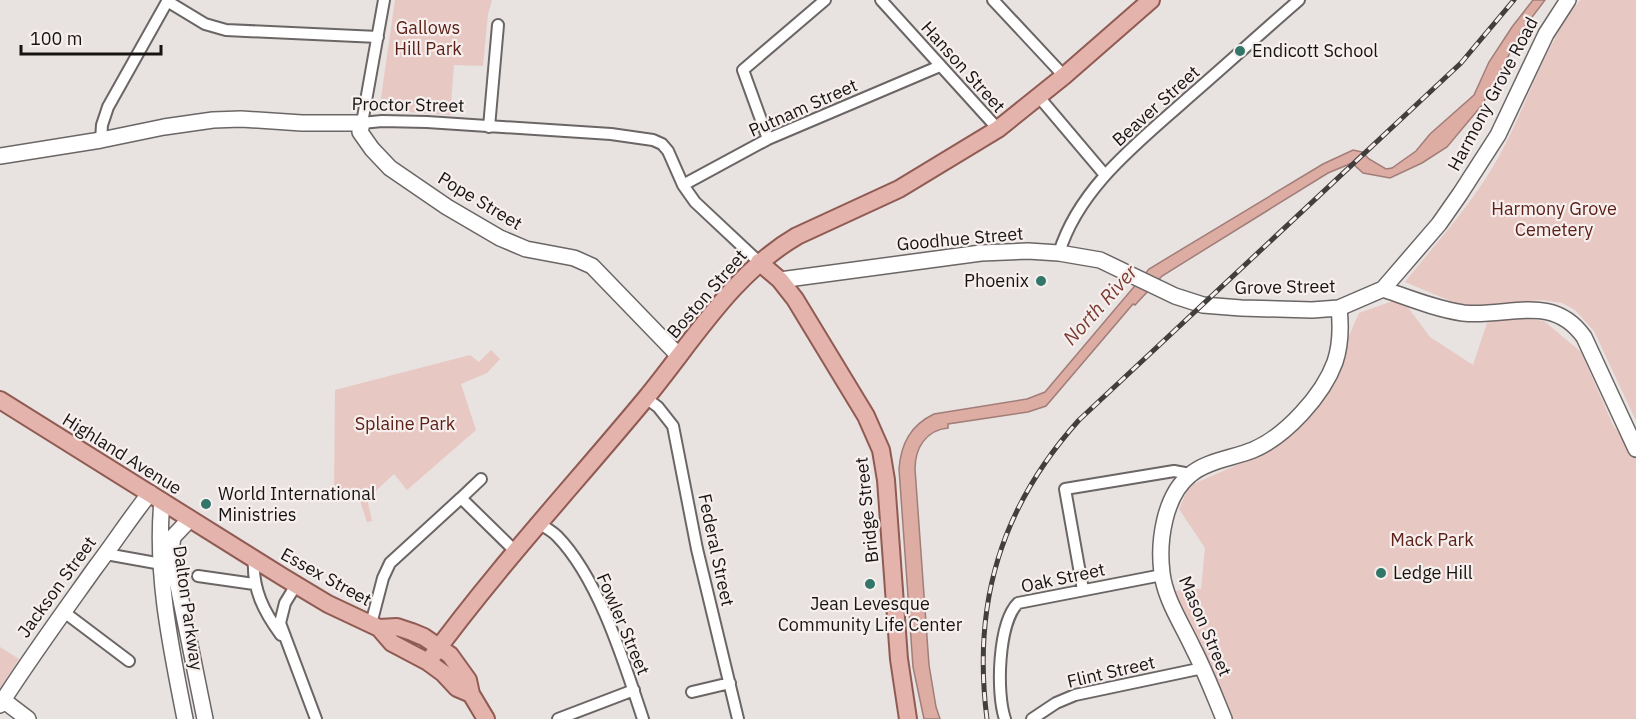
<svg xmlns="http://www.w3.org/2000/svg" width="1636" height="719" font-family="'IBM Plex Sans',sans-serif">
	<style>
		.green { fill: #e8c8c2 }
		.water { fill: #ddaca3; stroke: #a17e78; stroke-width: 1.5 }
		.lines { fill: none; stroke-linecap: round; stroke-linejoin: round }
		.street-casing { stroke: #6b6665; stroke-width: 14 }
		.secondary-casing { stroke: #6b6665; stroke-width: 18 }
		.primary-casing { stroke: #905b52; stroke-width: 20 }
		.street { stroke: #fff; stroke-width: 10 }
		.secondary { stroke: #fff; stroke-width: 15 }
		.primary { stroke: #e4b3ac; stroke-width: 16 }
		.rail-casing { stroke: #413e3d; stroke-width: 5 }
		.rail { stroke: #f6efee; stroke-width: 3; stroke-dasharray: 9; stroke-linecap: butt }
		.poi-dot { fill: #32766a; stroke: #f6efee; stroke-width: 2 }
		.labels { text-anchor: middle; stroke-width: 4.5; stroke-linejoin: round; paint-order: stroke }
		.park-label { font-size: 18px; fill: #5c2018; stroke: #f6efee }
		.poi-label { font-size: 18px; fill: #161413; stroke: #f6efee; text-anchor: start }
		.street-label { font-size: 18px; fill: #161413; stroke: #f6efee }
		.water-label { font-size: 20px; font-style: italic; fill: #7b3c32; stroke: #f6efee }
	</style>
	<rect width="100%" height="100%" fill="#e8e2e1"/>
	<path class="green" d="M 395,0 L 492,0 L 488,14 L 483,66 L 454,65 L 450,115 L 394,111 L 379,112 Z
		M 1580,0 L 1636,0 L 1636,421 L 1594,331 L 1575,310 L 1562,303 L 1541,300 L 1471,306 L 1453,302 L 1405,282 C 1437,242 1473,203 1498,158 C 1527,106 1543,47 1580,0 Z
		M 1401,298 L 1430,337 L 1473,365 L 1490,314 L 1544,321 L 1581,352 L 1613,425 L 1636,455 L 1636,719 L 1232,719 L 1172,591 L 1201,589 L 1205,548 L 1179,509 L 1189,486 L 1273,449 L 1325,390 L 1359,313 Z
		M 491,350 L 500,359 L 487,373 L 461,384 L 476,430 L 407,490 L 394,474 L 367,499 L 372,521 L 367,522 L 357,492 L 347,493 L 334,491 L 335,390 L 470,355 L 479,362 Z
		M 0,647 L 19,659 L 0,688 Z"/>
	<path class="water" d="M 1533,0 L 1545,0 L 1523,29 L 1482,105 L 1447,147 L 1422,163 L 1390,178 L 1363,173 L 1352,163 L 1328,173 L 1162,276 L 1135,305 L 1133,304 L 1046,406 L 1028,412 L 948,424 L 948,428 C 926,430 915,448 915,469 L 929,665 L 936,707 L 940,719 L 924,719 L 913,667 L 899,469 C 901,443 911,425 934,414 L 1027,399 L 1045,392 L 1149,269 L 1323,164 L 1353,150 L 1362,152 L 1369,159 L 1386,169 L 1392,168 L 1416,151 L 1430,134 L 1474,95 L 1489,62 L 1512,27 Z"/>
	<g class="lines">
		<defs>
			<path id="street" d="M 384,0 L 362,123 L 382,121 L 427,122 L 611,134 L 653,140 L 662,144 L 668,151 L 683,185 L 695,202 L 759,262
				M 881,0 L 998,129
				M 993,0 L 1064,76
				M 167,1 L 205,24 L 226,30 L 378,37
				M 1039,97 L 1105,175
				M 489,127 L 498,25
				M 768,139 L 743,70 L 825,0
				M 101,140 L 102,125 L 108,107 L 168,0
				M 683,185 L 768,139 L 940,66
				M 1059,253 C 1079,187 1139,142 1189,97 C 1226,65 1262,32 1299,0
				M 646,398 L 658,407 L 673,426 L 697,549 L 738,719
				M 461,498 L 481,479
				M 538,523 C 545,527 552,531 557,536 C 599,579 624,662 643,719
				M 106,554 L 167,565
				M 254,559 C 252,589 264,612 281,635
				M 198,576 L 254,584
				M 296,585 L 285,603 L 280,623 L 316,719
				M 1083,590 L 1065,489 L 1174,471 L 1190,474
				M 64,612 L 129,661
				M 371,624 L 383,578 L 390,563 L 461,498 L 515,551
				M 692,692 L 730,683
				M 558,719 L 634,690
				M 1005,719 C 996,693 998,623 1018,603 L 1162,575
				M 1032,719 L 1056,703 L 1075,695 L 1203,668"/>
			<path id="secondary" d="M 0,156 L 101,140 L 164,127 L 213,120 L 241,119 L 302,123 L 362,123 L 360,132 L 372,149 L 390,168 L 447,207 L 500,238 L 526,249 L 574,258 L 592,266 L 679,356
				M 780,280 L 981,253 L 1028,251 L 1059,253 L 1100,260 L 1175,296 L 1203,305 L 1241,308 L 1312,310 L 1339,308 L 1383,289 L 1439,224 L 1460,194 L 1498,135 L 1546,34 L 1568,0
				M 1383,289 C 1409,298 1436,309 1463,313 C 1508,318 1552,292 1584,337 L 1636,449
				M 162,501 C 155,574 171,648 185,719
				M 190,519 L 173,537 L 171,551 L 205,719
				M 3,700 L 28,719
				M 0,705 C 30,658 63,613 95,568 C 114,543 130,518 150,493
				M 1224,719 C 1214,695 1205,671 1193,648 C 1182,624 1165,599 1162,573 C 1158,542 1164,496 1190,475 C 1206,461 1233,458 1253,450 C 1286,436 1323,395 1335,362 C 1341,344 1341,326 1339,308"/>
			<path id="primary" d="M 759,262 L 780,280 L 795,299 L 866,416 L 881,450 L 886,480 L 899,659 L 908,719
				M 0,400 L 283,577 L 328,604 L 379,628 L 392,643 L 428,662 L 443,673 L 457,688 L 471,694
				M 379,628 L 397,627 L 412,632 L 424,637 L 450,655 L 468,680 L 471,694 L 486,719
				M 428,662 C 495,570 573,486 646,398 C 693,341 732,274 797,236 L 899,189 L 998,129 L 1064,76 L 1151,0"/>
		</defs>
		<use href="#street" class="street-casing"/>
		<use href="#secondary" class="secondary-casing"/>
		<use href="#primary" class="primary-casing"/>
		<use href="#street" class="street"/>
		<use href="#secondary" class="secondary"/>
		<use href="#primary" class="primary"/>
		<defs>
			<path id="rail" d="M 987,719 C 972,603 1001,507 1079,420 L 1461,63 L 1514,0"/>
		</defs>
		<use href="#rail" class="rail-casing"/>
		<use href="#rail" class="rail"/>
	</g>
	<g class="poi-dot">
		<circle cx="1240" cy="51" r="6"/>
		<circle cx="1041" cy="281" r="6"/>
		<circle cx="206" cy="504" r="6"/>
		<circle cx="1381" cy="573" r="6"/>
		<circle cx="870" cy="584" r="6"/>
	</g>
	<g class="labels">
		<g class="park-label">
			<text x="428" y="34">Gallows<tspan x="428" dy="21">Hill Park</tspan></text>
			<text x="1554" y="215">Harmony Grove<tspan x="1554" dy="21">Cemetery</tspan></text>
			<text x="405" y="430">Splaine Park</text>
			<text x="1432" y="546">Mack Park</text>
		</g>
		<g class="poi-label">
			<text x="1252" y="57">Endicott School</text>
			<text x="1029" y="287" text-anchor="end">Phoenix</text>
			<text x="218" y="500">World International<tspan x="218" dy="21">Ministries</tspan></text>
			<text x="1393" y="579">Ledge Hill</text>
			<text x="870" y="610" text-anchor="middle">Jean Levesque<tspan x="870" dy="21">Community Life Center</tspan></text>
		</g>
		<g class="street-label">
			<text transform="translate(963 67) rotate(48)" y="6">Hanson Street</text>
			<text transform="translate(1493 94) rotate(-62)" y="6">Harmony Grove Road</text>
			<text transform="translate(408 105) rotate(1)" y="6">Proctor Street</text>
			<text transform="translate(1156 106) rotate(-42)" y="6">Beaver Street</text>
			<text transform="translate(803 108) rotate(-24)" y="6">Putnam Street</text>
			<text transform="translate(480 201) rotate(31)" y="6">Pope Street</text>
			<text transform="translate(960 239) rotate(-5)" y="6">Goodhue Street</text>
			<text transform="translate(1285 287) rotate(-1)" y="6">Grove Street</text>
			<text transform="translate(707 294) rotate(-49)" y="6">Boston Street</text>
			<text transform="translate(122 454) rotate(32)" y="6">Highland Avenue</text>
			<text transform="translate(867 510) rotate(-96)" y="6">Bridge Street</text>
			<text transform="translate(716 550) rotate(78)" y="6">Federal Street</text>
			<text transform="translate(326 577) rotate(29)" y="6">Essex Street</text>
			<text transform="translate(1063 578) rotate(-12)" y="6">Oak Street</text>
			<text transform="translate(57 587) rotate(-54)" y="6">Jackson Street</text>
			<text transform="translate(188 608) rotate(82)" y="6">Dalton Parkway</text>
			<text transform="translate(623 624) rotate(67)" y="6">Fowler Street</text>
			<text transform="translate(1205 626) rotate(67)" y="6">Mason Street</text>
			<text transform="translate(1111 672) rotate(-13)" y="6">Flint Street</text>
		</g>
		<g class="water-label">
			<text transform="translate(1100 305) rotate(-48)" y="7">North River</text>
		</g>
	</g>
	<path d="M21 45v9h140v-9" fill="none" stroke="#161413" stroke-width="3"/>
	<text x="30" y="45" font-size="18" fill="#161413" stroke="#f6efee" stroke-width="4.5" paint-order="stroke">100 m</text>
</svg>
